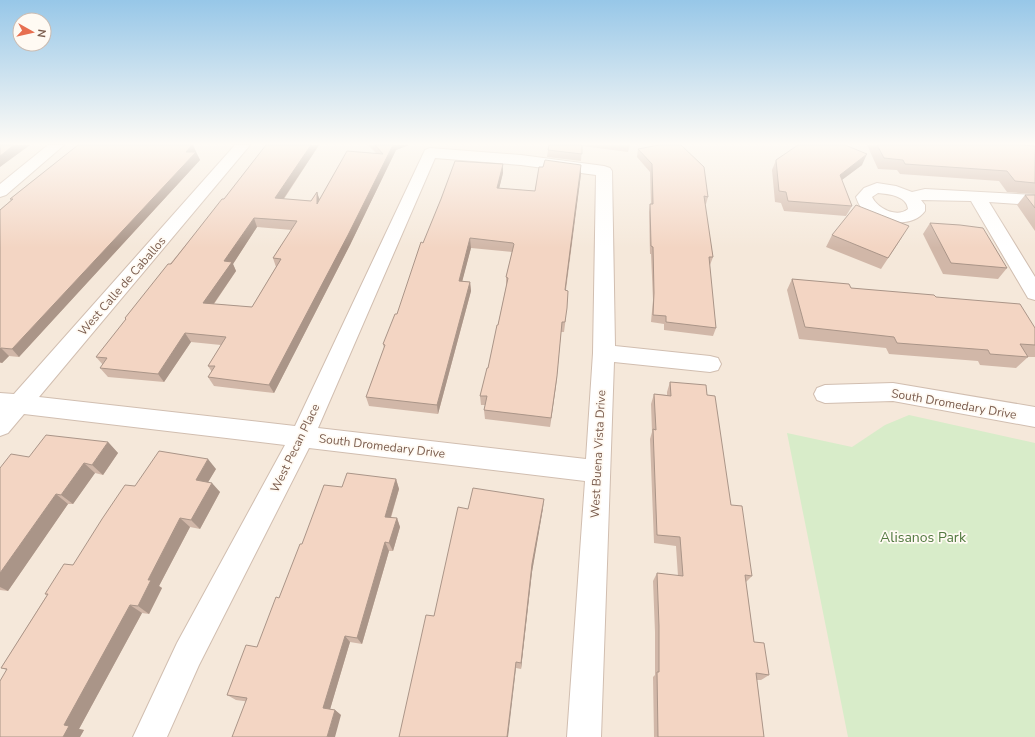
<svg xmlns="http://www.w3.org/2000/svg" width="1035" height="737" font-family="'Nunito Sans',sans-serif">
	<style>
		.residential { fill: #f5e8da }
		.green { fill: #d8ecc9 }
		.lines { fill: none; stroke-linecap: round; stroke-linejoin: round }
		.minor-casing { stroke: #d1beb0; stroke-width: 2 }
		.minor { fill: #fff; fill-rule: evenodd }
		.wall { fill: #d1b7a8; fill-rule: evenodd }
		.shaded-wall { fill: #aa9588 }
		.building { fill: #f3d5c3; stroke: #aa9588; fill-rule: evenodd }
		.labels { text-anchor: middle; stroke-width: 3.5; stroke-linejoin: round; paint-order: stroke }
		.street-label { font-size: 12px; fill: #7a5c4d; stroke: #fffaf3 }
		.near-park-label { font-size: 14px; fill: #537a41; stroke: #fffaf3 }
	</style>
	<rect width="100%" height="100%" fill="#fdf6ec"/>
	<path class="residential" d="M 0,145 L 1035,145 L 1035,737 L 0,737 Z"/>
	<path class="green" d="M 909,415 L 1035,443 L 1035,737 L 848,737 L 787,433 L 852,447 L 885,425 Z"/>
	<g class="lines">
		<defs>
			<path id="minor" d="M 48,145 L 64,145 L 6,195 L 0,197 L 0,184 Z
				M 235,145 L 250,145 L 39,397 L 295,426 L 425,150 L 430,148 L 521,155 L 604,166 L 610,168 L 612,171 L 615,346 L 710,356 L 718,358 L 721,364 L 718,370 L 710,372 L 614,362 L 601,737 L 567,737 L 585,481 L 309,448 L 199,665 L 167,737 L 133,737 L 177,643 L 285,445 L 24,414 L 8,433 L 0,436 L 0,393 L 14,394 ZM 435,158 L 521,165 L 596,175 L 593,353 L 586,459 L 318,428 Z
				M 877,183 L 896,186 L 912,192 L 925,189 L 1035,195 L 1035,205 L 989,202 L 1035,277 L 1035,300 L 1028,298 L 971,201 L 921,200 L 925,205 L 925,211 C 913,228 882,224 867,213 C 861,209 858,203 856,197 L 864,188 ZM 878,193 C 889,194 907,196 908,209 C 897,218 878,209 872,197 Z
				M 893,383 L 1035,407 L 1035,427 L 893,401 L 825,403 L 817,400 L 814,394 L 817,388 L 825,385 Z"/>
		</defs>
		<use href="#minor" class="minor-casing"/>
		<use href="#minor" class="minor"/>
	</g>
	<path class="wall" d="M 78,145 L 193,145 L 200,160 L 19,357 L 9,356 L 2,363 L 0,363 L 0,210 L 11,200 L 10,199 Z
		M 319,145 L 284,199 L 311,201 L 317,192 L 319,199 L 376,153 L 368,145 L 409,145 L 396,150 L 350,245 L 274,393 L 214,386 L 208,377 L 212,372 L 208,366 L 221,345 L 191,342 L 164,382 L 108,377 L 100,368 L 103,365 L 96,357 L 126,320 L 125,318 L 224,199 ZM 257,227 L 292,230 L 273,258 L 276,267 L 252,307 L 214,304 L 236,271 L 233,264 Z
		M 549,145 L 630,145 L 628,152 L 582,146 L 581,161 L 547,157 L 548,150 Z
		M 867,145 L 1020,145 L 1035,146 L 1035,194 L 1007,192 L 999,181 L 900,174 L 897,170 L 878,169 Z
		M 638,149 L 708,197 L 706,204 L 705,204 L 713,257 L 710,265 L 709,265 L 716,328 L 713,336 L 664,330 L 664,324 L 651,322 L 653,300 L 651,254 L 650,254 L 649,212 L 650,204 L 651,204 L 650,172 L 637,157 Z
		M 776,160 L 862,165 L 842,180 L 852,206 L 846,216 L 784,211 L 781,203 L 775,202 L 772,170 Z
		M 503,173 L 499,188 L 535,191 L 581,174 L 566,290 L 566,317 L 564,332 L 561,332 L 556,385 L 550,427 L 485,419 L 484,410 L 485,405 L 481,405 L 480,396 L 488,368 L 498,325 L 506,287 L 506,277 L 512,252 L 471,248 L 462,281 L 470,282 L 471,291 L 438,414 L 369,406 L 366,397 L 384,348 L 383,344 L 397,314 Z
		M 1025,195 L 1035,195 L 1035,231 L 1017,205 Z
		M 930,223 L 1007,268 L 998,279 L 943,274 L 923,234 Z
		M 832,235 L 902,237 L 881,269 L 826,247 Z
		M 792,279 L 851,288 L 936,297 L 1035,328 L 1035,357 L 1027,357 L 1028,357 L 1016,368 L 980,365 L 978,361 L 889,354 L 886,348 L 799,339 L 787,290 Z
		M 670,382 L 707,395 L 731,505 L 752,576 L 746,582 L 754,642 L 769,675 L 761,680 L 757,680 L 764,737 L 654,737 L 653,677 L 655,675 L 655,632 L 653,581 L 657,573 L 678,576 L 676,546 L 654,543 L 650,439 L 652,432 L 651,404 L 654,394 L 667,395 L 667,392 Z
		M 108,442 L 118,453 L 103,475 L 95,473 L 73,504 L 68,504 L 8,591 L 0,590 L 0,468 L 29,457 Z
		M 216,469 L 208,482 L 220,492 L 200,529 L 190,527 L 159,586 L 162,588 L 149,614 L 142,613 L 79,729 L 84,730 L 80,737 L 7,670 L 1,668 L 47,595 L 45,594 L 73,565 L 135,486 Z
		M 396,479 L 399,489 L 391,518 L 397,518 L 400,527 L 393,551 L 389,551 L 362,644 L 350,642 L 330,709 L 335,710 L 341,715 L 236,700 L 227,695 L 257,647 L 279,598 L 302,544 L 342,487 Z
		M 543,508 L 532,572 L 521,669 L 516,668 L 434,616 L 468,509 Z"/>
	<path class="shaded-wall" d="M 14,145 L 30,145 L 0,167 L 0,156 Z
		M 192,145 L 193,145 L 196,152 L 186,152 Z
		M 311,145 L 319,145 L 278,207 L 275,198 Z
		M 393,145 L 409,145 L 396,150 L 350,245 L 274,393 L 269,385 Z
		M 196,152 L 200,160 L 19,357 L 12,349 Z
		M 867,154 L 862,165 L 835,185 L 840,175 Z
		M 503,164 L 503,173 L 497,197 L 497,188 Z
		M 581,165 L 581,174 L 564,300 L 565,290 Z
		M 317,192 L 320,201 L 317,204 Z
		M 254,218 L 257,227 L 233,264 L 236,271 L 208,312 L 203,303 L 224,261 Z
		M 470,238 L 471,248 L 460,290 L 459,281 Z
		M 470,282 L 471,291 L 438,414 L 437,405 Z
		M 562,322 L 556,385 L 550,427 L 551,418 Z
		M 185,333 L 191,342 L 164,382 L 158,374 Z
		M 1,348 L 9,356 L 2,363 L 0,362 L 0,349 Z
		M 108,442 L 118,453 L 103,475 L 92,465 Z
		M 208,459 L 216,469 L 204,489 L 196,480 Z
		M 84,463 L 95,473 L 73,504 L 61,495 Z
		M 396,479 L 399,489 L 388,526 L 385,517 Z
		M 212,483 L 220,492 L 200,529 L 191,520 Z
		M 56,494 L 68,504 L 8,591 L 0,587 L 0,573 Z
		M 544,499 L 543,508 L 532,572 L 521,669 L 521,663 L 532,564 Z
		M 180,518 L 190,527 L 159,586 L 162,588 L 149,614 L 138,606 L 148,580 Z
		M 397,518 L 400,527 L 393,551 L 389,543 Z
		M 385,542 L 389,551 L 362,644 L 357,638 Z
		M 130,605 L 142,613 L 79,729 L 84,730 L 80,737 L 63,737 L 64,725 Z
		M 345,636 L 350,642 L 329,713 L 323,708 Z
		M 516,662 L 516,668 L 508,737 L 507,737 Z
		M 335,710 L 341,715 L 335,737 L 327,737 Z"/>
	<path class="building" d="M 0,145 L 14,145 L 0,156 Z
		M 78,145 L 192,145 L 186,152 L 196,152 L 12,349 L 1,348 L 0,349 L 0,210 L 13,199 L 10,199 Z
		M 266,145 L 311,145 L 275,198 L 311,201 L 317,192 L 317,204 L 347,151 L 383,154 L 375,145 L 393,145 L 348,235 L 269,385 L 208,377 L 215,366 L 208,366 L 226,337 L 185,333 L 158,374 L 100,368 L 107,358 L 96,357 L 126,319 L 125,318 L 168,264 L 171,264 L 222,199 L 224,199 ZM 254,218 L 297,221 L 273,258 L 281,259 L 252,307 L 203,303 L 232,262 L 224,261 Z
		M 549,145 L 582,145 L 582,154 L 548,150 Z
		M 659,145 L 681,145 L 704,167 L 708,197 L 704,196 L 713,257 L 709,257 L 716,328 L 666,322 L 666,316 L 653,315 L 654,293 L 653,247 L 651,246 L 650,204 L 653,204 L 652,164 L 638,149 Z
		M 798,145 L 845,145 L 867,154 L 840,175 L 852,206 L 788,201 L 786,192 L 779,191 L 776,160 Z
		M 877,145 L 1021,145 L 1035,146 L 1035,183 L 1015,181 L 1007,171 L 905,164 L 903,160 L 884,158 Z
		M 545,160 L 581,165 L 565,290 L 568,291 L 567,308 L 565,322 L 562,322 L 557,376 L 551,418 L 484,410 L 487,396 L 480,396 L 487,368 L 488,368 L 497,325 L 498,325 L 508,278 L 506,277 L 514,244 L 513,243 L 470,238 L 459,281 L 470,282 L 437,405 L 366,397 L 385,345 L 383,344 L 395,314 L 397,314 L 421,242 L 423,243 L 441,199 L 455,161 L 503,164 L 497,188 L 535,191 L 539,167 L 543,167 Z
		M 1025,195 L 1035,195 L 1035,208 Z
		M 856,205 L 909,226 L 888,258 L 832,235 Z
		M 930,223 L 960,225 L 983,228 L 1007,268 L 951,263 Z
		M 792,279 L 849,284 L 851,288 L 934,295 L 936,297 L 1020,304 L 1035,328 L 1035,345 L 1020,344 L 1028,357 L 990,354 L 988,350 L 897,343 L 894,337 L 805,327 Z
		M 670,382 L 706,385 L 707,395 L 715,396 L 731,505 L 742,506 L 752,576 L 745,575 L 754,642 L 764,643 L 769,675 L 756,673 L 764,737 L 658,737 L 657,672 L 659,672 L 659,626 L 657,573 L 683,576 L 680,537 L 657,535 L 653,429 L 656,430 L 654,394 L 671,396 Z
		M 46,435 L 108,442 L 92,465 L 84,463 L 61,495 L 56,494 L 0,573 L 0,468 L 11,454 L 29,457 Z
		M 159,451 L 208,459 L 196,480 L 212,483 L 191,520 L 180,518 L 148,580 L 151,580 L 138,606 L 130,605 L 64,725 L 69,726 L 63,737 L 0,737 L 0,681 L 7,669 L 1,668 L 48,594 L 45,594 L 64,564 L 73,565 L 102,519 L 125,485 L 135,486 Z
		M 347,473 L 396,479 L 385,517 L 397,518 L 389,543 L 385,542 L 357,638 L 345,636 L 323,708 L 335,710 L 327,737 L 232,737 L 247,698 L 227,695 L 246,645 L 257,647 L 276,597 L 279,598 L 300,544 L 302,544 L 324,485 L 342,487 Z
		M 473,488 L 544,499 L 532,564 L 521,663 L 516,662 L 507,737 L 399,737 L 426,615 L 434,616 L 458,507 L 468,509 Z"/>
	<linearGradient id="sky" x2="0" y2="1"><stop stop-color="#97c7e8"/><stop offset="0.58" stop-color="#fefbf6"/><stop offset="1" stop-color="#fefbf6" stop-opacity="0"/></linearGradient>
	<rect width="1035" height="248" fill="url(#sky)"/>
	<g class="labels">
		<g class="street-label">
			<text transform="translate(122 286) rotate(-49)" y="4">West Calle de Caballos</text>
			<text transform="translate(954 404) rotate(10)" y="4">South Dromedary Drive</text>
			<text transform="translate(382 446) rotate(7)" y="4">South Dromedary Drive</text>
			<text transform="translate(295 448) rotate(-64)" y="4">West Pecan Place</text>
			<text transform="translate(598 454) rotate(-87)" y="4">West Buena Vista Drive</text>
		</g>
		<g class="near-park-label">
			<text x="923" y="542">Alisanos Park</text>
		</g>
	</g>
	<g transform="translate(32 32) rotate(98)"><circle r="19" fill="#fffaf3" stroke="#cabbb1"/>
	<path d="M0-3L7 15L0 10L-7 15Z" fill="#e76f51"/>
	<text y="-6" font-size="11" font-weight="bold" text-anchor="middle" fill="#7a5c4d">N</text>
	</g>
</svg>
